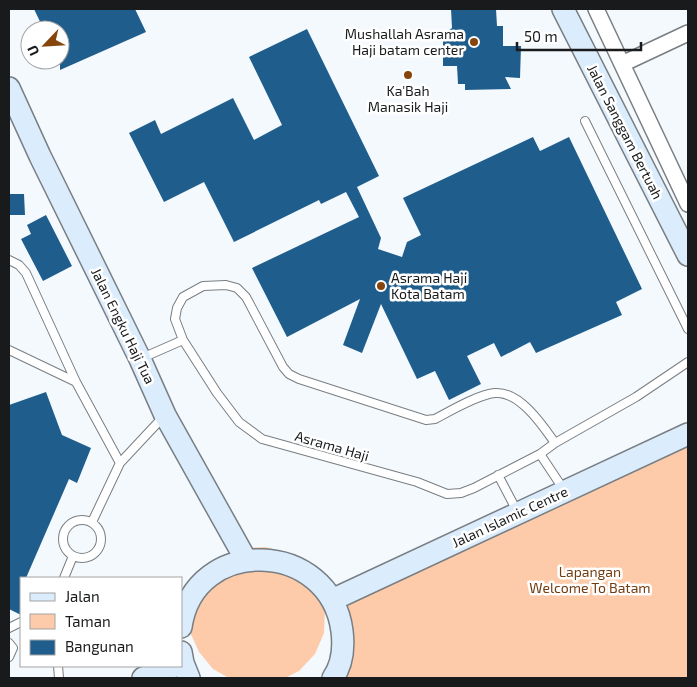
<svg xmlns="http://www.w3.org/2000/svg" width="697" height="687" font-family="'Exo 2',sans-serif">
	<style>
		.green { fill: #fdcba9 }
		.building { fill: #1f5e8c }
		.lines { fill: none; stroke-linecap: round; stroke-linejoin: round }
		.lane-casing { stroke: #797e82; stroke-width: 10 }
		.street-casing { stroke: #797e82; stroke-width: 18 }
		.secondary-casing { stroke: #797e82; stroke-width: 24 }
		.lane { stroke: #fff; stroke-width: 8 }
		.street { stroke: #fff; stroke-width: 15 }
		.secondary { stroke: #dbedfd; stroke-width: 21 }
		.poi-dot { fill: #85450b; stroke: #fff; stroke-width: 2 }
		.labels { text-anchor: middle; stroke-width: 5; stroke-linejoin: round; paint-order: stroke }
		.poi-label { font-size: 14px; fill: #181a1c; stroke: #fff; text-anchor: end }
		.street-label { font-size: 14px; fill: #181a1c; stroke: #fff }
		.park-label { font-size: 14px; fill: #713d13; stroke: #fff }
	</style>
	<rect width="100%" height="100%" fill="#f4f9fe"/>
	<path class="green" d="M 688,426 L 688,678 L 325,678 L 338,656 L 338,587 Z
		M 266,547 L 287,554 L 325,609 L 324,633 L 315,654 L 299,671 L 285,678 L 229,678 L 213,669 L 199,652 L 190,632 L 188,610 L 206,570 L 223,556 L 244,548 Z"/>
	<path class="building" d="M 34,9 L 135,9 L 146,32 L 60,70 L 60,30 L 44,30 Z
		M 451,9 L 496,9 L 497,26 L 503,26 L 503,46 L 521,46 L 520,78 L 505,77 L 511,89 L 465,90 L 465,84 L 458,84 L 457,66 L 443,66 L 443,34 L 452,28 Z
		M 307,29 L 379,176 L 357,187 L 381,238 L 378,249 L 402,257 L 407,242 L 421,235 L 403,198 L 533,137 L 540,151 L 569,137 L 642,289 L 616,302 L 622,315 L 536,353 L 530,342 L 501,357 L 494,343 L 467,356 L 481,384 L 449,400 L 435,371 L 417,379 L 381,304 L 362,353 L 343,345 L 360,299 L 287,337 L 252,268 L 359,217 L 346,192 L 321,204 L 319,200 L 234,242 L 204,182 L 164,202 L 129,133 L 155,120 L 161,134 L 233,98 L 254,140 L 282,125 L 249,57 Z
		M 9,194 L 24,194 L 25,215 L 9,215 Z
		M 46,215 L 72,266 L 43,281 L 21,239 L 31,234 L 27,225 Z
		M 46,392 L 62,435 L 91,448 L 77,483 L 69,479 L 26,578 L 21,578 L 21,615 L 9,609 L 9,405 Z"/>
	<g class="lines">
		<defs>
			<path id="lane" d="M 585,121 L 688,329
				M 9,260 L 19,265 L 26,273 L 76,382 L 120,463
				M 9,350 L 76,382
				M 142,358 L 183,340
				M 555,443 C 543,426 520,391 495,393 C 479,394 450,411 435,419 L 426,420 L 299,379 L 289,374 L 283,367 L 246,297 L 237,288 L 226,285 L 203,286 L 183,297 L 177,308 L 175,319 L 183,340 L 217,393 L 239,422 L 262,439 L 417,482 L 447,494 L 461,493 L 474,488 L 540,454 L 555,443 L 636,397 L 688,362
				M 540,454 L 564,490
				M 498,475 L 517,511
				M63 539a19 19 0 1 1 38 0a19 19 0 1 1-38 0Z
				M 92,522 L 120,463 L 164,416
				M 64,578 L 73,556
				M 9,628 L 21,622
				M 9,643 L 13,648 L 9,657
				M 58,666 L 59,678"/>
			<path id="street" d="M 596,9 L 688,204
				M 622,64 L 688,33"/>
			<path id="secondary" d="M 563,9 L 688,255
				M 9,88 L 40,156 L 140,359 L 165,415 L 246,560
				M 332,600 L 688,434
				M 181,627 C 194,535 330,539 342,631 C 344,647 342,665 333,678
				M 181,652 L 183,663 L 189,678
				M 143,678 L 175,666"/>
		</defs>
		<use href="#lane" class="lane-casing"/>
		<use href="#street" class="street-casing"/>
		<use href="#secondary" class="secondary-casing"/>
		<use href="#lane" class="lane"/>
		<use href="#street" class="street"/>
		<use href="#secondary" class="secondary"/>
	</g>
	<g class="poi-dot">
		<circle cx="474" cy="42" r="5"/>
		<circle cx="408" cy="75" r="5"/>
		<circle cx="381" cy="286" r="5"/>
	</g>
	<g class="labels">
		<g class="poi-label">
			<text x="464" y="39">Mushallah Asrama<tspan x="464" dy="16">Haji batam center</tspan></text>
			<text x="408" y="96" text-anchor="middle">Ka'Bah<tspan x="408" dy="16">Manasik Haji</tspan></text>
			<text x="391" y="283" text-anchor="start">Asrama Haji<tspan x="391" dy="16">Kota Batam</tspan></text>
		</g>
		<g class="street-label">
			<text transform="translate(625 132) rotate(63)" y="5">Jalan Sanggam Bertuah</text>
			<text transform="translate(123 326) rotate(64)" y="5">Jalan Engku Haji Tua</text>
			<text transform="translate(332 446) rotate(16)" y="5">Asrama Haji</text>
			<text transform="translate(510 517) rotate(-25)" y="5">Jalan Islamic Centre</text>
		</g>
		<g class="park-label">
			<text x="590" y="577">Lapangan<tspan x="590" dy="16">Welcome To Batam</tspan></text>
		</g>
	</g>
	<rect width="697" height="687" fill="none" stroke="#181a1c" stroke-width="20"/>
	<rect x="20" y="577" width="162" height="90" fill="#ffffff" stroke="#a3a3a4"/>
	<rect x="30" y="593" width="25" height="8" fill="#dbedfd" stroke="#a3a3a4"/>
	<text x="65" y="602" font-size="15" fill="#181a1c">Jalan</text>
	<rect x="30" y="614" width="25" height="15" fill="#fdcba9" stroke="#a3a3a4"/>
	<text x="65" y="627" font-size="15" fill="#181a1c">Taman</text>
	<rect x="30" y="640" width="25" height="15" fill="#1f5e8c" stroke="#a3a3a4"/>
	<text x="65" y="652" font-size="15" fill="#181a1c">Bangunan</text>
	<g transform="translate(45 45) rotate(245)"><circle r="24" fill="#ffffff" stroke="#a3a3a4"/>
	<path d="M0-4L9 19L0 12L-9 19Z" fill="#85450b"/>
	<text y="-8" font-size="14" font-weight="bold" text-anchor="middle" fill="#181a1c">U</text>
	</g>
	<path d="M517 42v8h124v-8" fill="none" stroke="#181a1c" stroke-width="2.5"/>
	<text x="524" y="42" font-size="15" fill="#181a1c" stroke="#ffffff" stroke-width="4" paint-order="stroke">50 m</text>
</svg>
